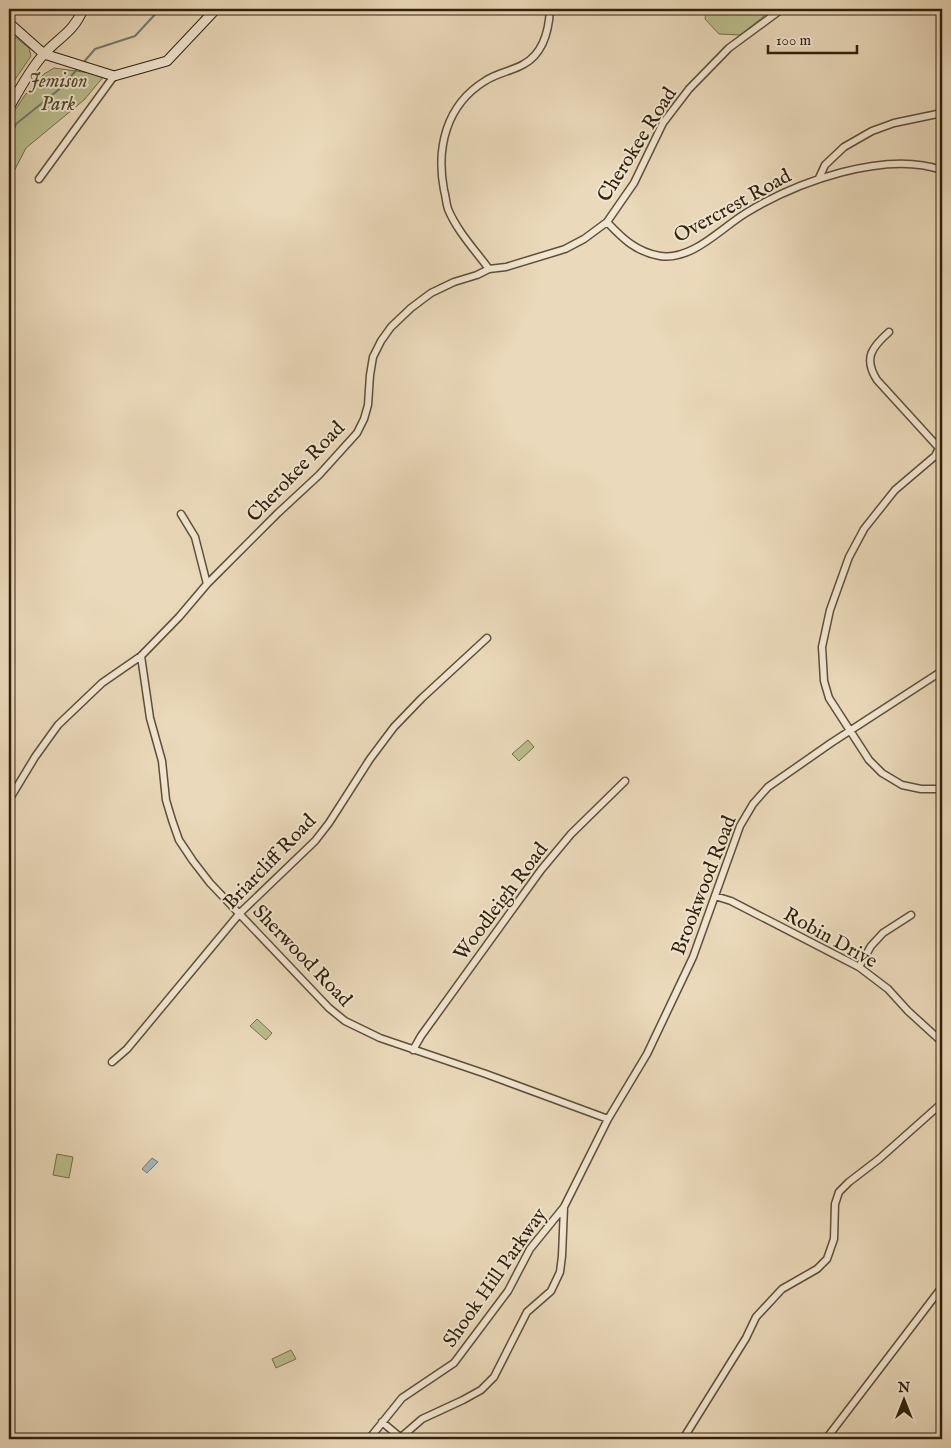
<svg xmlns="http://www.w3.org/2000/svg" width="951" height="1448" font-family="'IM FELL English',serif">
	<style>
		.green { fill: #babe8d; stroke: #75704c }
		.water { fill: #9eb7bc; stroke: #727b75 }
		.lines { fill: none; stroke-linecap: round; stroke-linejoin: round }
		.stream { stroke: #727b75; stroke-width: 2 }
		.street-casing { stroke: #5e4f37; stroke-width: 9 }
		.secondary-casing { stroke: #30210b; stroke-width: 11 }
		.street { stroke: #f1e6d2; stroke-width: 6 }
		.secondary { stroke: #f1e6d2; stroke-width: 9 }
		.labels { text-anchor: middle; stroke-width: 4; stroke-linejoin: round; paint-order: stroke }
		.park-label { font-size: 20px; font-style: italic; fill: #52482c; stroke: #f1e6d2 }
		.street-label { font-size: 20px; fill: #30210b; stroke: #f1e6d2 }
	</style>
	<rect width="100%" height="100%" fill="#ead9ba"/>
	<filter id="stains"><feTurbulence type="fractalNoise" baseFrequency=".004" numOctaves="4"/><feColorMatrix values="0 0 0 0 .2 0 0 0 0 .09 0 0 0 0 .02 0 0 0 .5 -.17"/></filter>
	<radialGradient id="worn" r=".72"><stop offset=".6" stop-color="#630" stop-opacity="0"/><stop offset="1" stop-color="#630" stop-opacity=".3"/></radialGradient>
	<path class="green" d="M 706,9 L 773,9 L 740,35 L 719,34 L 705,19 Z
		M 9,32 L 29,48 L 31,56 L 10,87 L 9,86 Z
		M 54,68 L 105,75 L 84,100 L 26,148 L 9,181 L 9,119 L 25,95 L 44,74 Z
		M 528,740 L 534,747 L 519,761 L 512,754 Z
		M 257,1019 L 272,1033 L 266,1040 L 250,1026 Z
		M 57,1154 L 73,1157 L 69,1178 L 53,1175 Z
		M 291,1350 L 296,1359 L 276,1368 L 272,1359 Z"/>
	<path class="water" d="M 152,1158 L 158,1162 L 147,1173 L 142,1169 Z"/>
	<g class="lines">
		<path class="stream" d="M 83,63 L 95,49 L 135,36 L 160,9
			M 9,140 L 16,124 L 62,87 L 78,68"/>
		<defs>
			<path id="street" d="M 819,178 L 825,165 L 844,147 L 872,131 L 894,123 L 942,113
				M 39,179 L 114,76
				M 607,222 C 622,238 636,252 660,256 C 692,261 721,228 746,213 C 796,182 885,150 942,170
				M 489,269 C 475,250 457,231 448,209 C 446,203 446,197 444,190 C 436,148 446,105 485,81 C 497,73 512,71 524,64 C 544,53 549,30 550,9
				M 889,332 C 872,347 863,358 877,380 L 939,448
				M 942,446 L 939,448 L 935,456 L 895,490 L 864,529 L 849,557 L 830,610 L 822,647 L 824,681 L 829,698 L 869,760 L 882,773 L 902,785 L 921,789 L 942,789
				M 181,514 L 195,537 L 207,584
				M 141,656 L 150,718 L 162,761 L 166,800 L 172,820 L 179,840 L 193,861 L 210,883 L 329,1008 L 345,1021 L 380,1038 L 486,1074 L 608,1119
				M 9,800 L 35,757 L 58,725 L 102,683 L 141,656 L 179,617 L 207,584 L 278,513 L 319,475 L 357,433 L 364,419 L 368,405 L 370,375 L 373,357 L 381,341 L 391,327 L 411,308 L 431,293 L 454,282 L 477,275 L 489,269 L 506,267 L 565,249 L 584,239 L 607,222 L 634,183 L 663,123 L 689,89 L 729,48 L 782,9
				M 715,896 L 731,901 L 859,967 L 888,989 L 908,1011 L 942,1042
				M 859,967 L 871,946 L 883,933 L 911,915
				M 413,1050 L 421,1036 L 541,870 L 571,834 L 625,781
				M 112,1062 L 127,1049 L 240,913 L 315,841 L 329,823 L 370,759 L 394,727 L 422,698 L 487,638
				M 382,1422 L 400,1437
				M 369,1439 L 402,1398 L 454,1363 L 508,1291 L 530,1249 L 564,1207 L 608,1119 L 647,1054 L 693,957 L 740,826 L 753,804 L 768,787 L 831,743 L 942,671
				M 399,1439 L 422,1419 L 463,1400 L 481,1390 L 494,1377 L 527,1312 L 551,1291 L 560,1272 L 562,1256 L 564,1207
				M 683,1439 L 746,1338 L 756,1317 L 782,1289 L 817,1269 L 827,1259 L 834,1239 L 835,1204 L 839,1192 L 849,1182 L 879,1159 L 942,1103
				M 826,1439 L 942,1287"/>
			<path id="secondary" d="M 9,23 L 44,54 L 114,76 L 167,61 L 216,9
				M 9,108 C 19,90 29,71 43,55 C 58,38 74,32 83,9"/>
		</defs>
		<use href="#street" class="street-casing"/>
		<use href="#secondary" class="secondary-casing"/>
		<use href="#street" class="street"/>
		<use href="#secondary" class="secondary"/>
	</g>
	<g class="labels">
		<g class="park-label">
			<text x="58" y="87">Jemison<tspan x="58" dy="23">Park</tspan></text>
		</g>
		<g class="street-label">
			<text transform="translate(636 144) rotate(-58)" y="7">Cherokee Road</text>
			<text transform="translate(732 205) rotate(-29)" y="7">Overcrest Road</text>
			<text transform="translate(295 471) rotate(-46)" y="7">Cherokee Road</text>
			<text transform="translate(269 861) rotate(-46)" y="7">Briarcliff Road</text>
			<text transform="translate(703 885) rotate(-69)" y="7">Brookwood Road</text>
			<text transform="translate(500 901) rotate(-53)" y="7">Woodleigh Road</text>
			<text transform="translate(831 937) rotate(29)" y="7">Robin Drive</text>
			<text transform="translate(303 955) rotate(46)" y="7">Sherwood Road</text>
			<text transform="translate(494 1277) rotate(-55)" y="7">Shook Hill Parkway</text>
		</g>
	</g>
	<rect width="951" height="1448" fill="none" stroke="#ead9ba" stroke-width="30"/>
	<rect x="10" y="10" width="931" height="1428" fill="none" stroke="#30210b" stroke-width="2.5"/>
	<rect x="15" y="15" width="921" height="1418" fill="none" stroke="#30210b"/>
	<g transform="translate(904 1400)" stroke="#f1e6d2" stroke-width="4" paint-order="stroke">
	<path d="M0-4L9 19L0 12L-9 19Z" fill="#30210b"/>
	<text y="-8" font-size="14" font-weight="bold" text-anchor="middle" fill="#30210b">N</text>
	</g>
	<path d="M768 45v8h89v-8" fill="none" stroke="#30210b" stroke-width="2.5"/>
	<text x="776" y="45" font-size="15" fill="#30210b" stroke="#f1e6d2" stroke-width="4" paint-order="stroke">100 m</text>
	<rect width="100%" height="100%" filter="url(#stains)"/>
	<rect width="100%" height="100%" fill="url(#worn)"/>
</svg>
